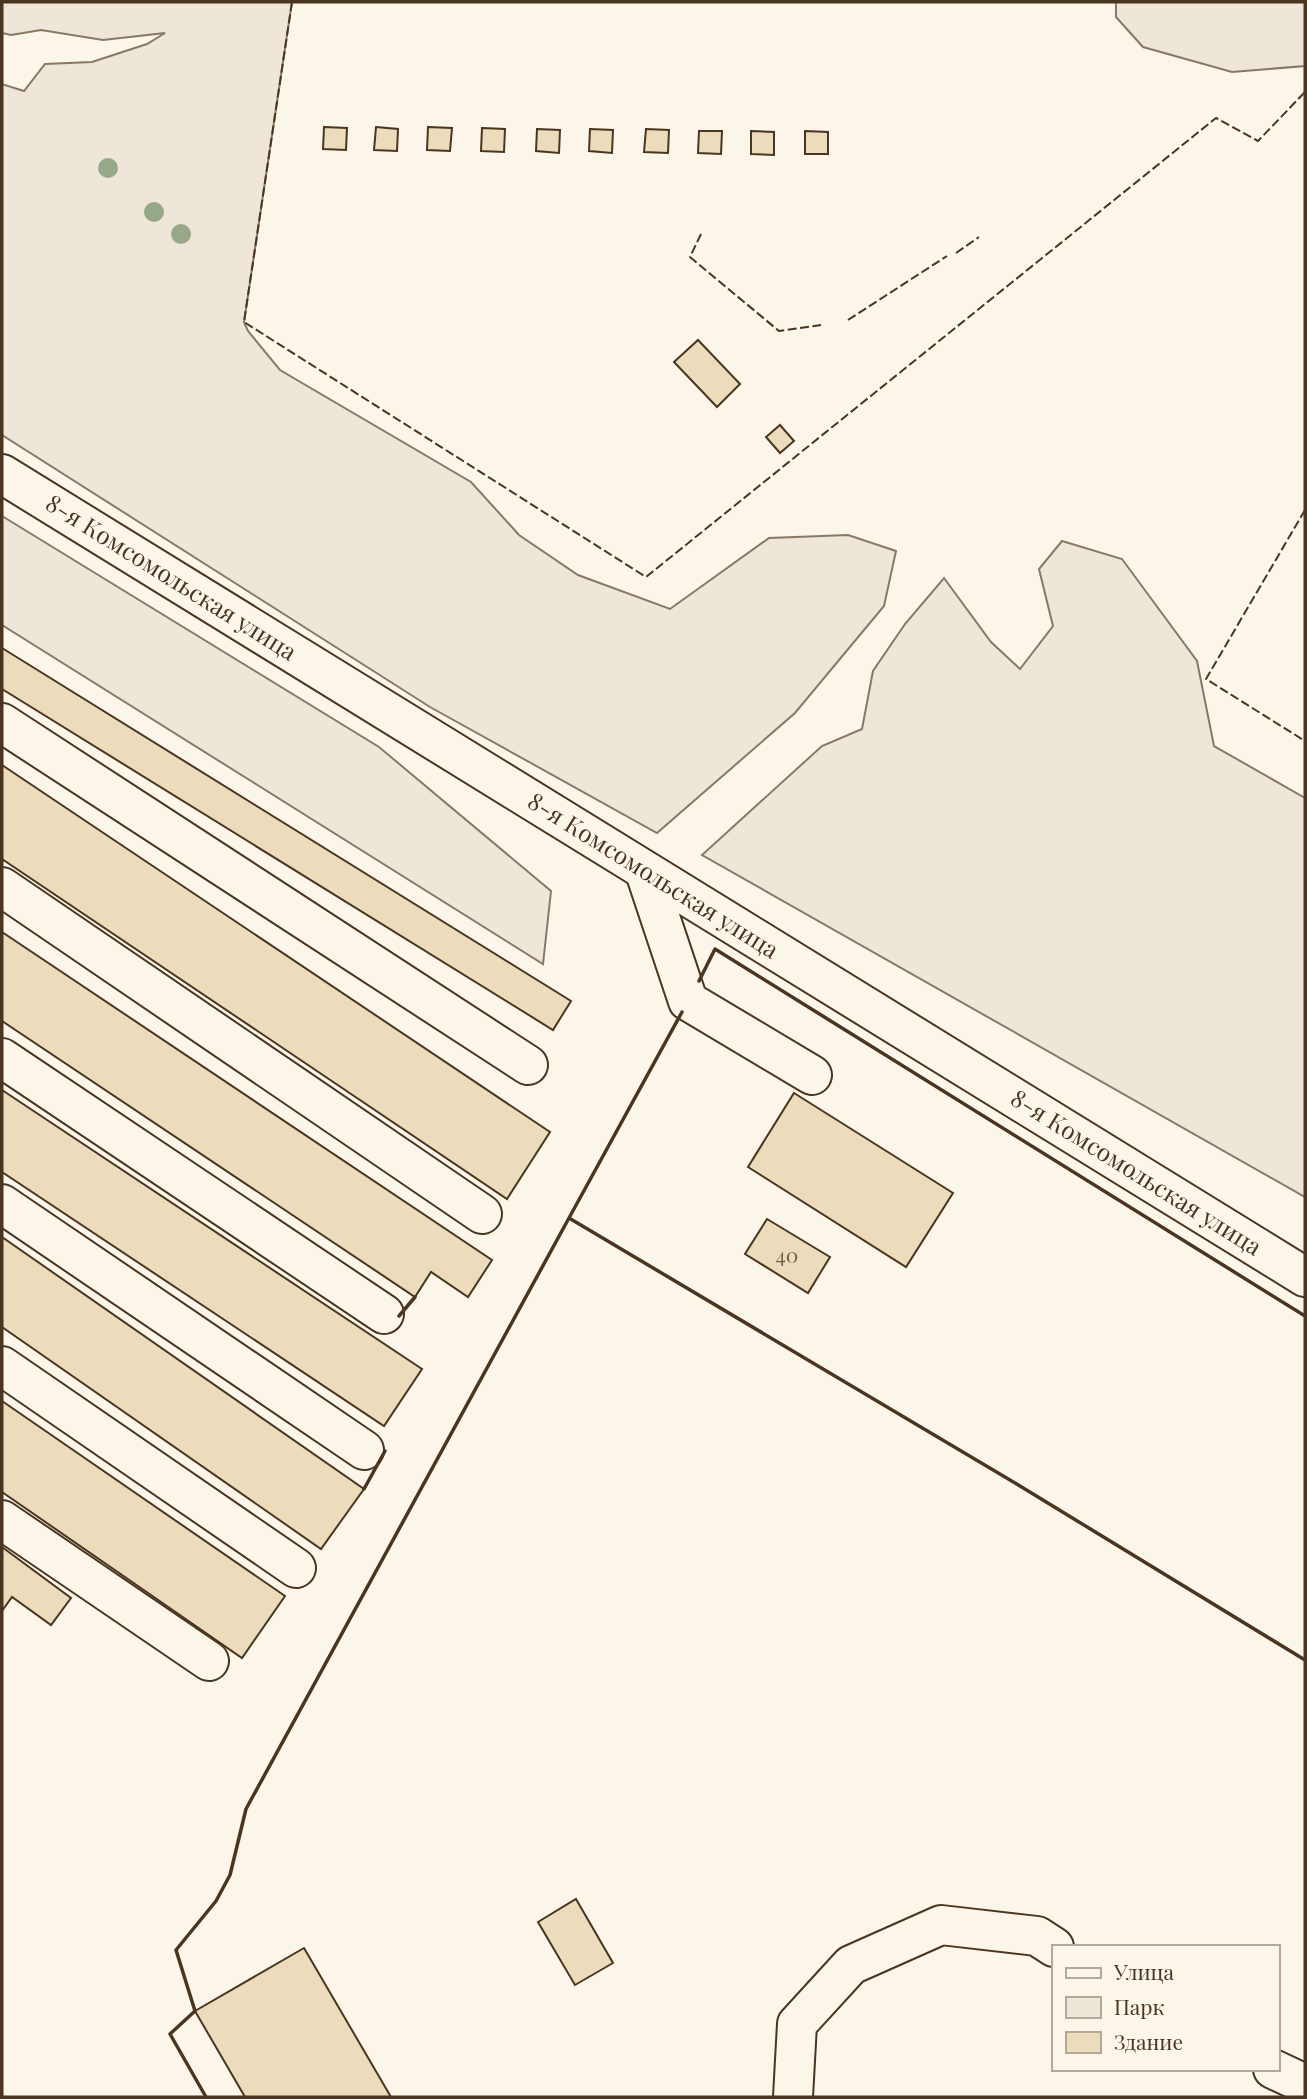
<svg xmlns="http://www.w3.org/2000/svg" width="1307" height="2099" font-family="'Playfair Display',serif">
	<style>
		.green { fill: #ede6d9; stroke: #887966; stroke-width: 2 }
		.building { fill: #ecdcbc; stroke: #4a3520; stroke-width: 2 }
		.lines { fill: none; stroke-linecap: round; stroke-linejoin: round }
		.minor-casing { stroke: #4a3520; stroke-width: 42 }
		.minor { stroke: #fbf6e9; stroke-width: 38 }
		.fence { stroke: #4a3520; stroke-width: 2; stroke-dasharray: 9 3.5; stroke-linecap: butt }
		.wall { stroke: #4a3520; stroke-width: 3.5 }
		.tree { fill: #96a887 }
		.labels { text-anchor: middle; stroke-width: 5; stroke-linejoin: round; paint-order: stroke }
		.number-label { font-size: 21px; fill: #725f47 }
		.street-label { font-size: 24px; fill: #4a3520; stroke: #fbf6e9 }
	</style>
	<rect width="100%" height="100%" fill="#fbf6e9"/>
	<path class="green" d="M 2,2 L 292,2 L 244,322 L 248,331 L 280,370 L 471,482 L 519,535 L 578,575 L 670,609 L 769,538 L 848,535 L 896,551 L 884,606 L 795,713 L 657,833 L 430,707 L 2,435 L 2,84 L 24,91 L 45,64 L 92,62 L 147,44 L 165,33 L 103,40 L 41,30 L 11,35 L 2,33 Z
		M 1116,2 L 1305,2 L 1305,66 L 1232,72 L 1143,47 L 1116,17 Z
		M 2,516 L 379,747 L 551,891 L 543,964 L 2,625 Z
		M 1062,541 L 1122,559 L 1197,661 L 1214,746 L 1305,798 L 1305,1197 L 702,855 L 822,746 L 862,729 L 873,671 L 905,624 L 944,578 L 991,642 L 1020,669 L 1053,626 L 1039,569 Z"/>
	<path class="building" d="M 324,127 L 347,128 L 346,150 L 323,149 Z
		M 376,127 L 398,129 L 397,151 L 374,150 Z
		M 428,127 L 452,128 L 450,151 L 427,150 Z
		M 482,128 L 505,129 L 504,152 L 481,151 Z
		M 537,129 L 560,130 L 559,153 L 536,151 Z
		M 590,129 L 613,130 L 612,153 L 589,151 Z
		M 646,129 L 669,130 L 668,153 L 644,152 Z
		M 699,131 L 722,131 L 721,154 L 698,153 Z
		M 751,131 L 774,132 L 774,155 L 751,154 Z
		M 805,131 L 828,132 L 828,154 L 805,154 Z
		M 698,340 L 740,384 L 717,407 L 674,362 Z
		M 780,425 L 794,441 L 780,453 L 766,437 Z
		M 2,648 L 571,1001 L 553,1030 L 2,689 Z
		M 2,765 L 550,1132 L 507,1199 L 2,859 Z
		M 2,932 L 492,1260 L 468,1297 L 431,1272 L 415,1297 L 2,1021 Z
		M 2,1090 L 422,1369 L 384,1426 L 2,1172 Z
		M 794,1093 L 953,1193 L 906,1267 L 748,1167 Z
		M 767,1219 L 830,1257 L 808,1293 L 745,1254 Z
		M 2,1237 L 364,1489 L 321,1549 L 2,1327 Z
		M 2,1401 L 285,1596 L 242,1658 L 2,1492 Z
		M 2,1547 L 71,1598 L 51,1625 L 12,1597 L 2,1611 Z
		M 576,1899 L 613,1963 L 575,1985 L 538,1922 Z
		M 304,1948 L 391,2097 L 245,2097 L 195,2011 Z"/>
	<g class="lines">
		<defs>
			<path id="minor" d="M 2,474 L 1305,1277
				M 2,723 L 528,1065
				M 645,872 L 688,1001 L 812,1075
				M 2,887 L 482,1214
				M 2,1058 L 384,1314
				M 2,1204 L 364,1450
				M 2,1366 L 296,1568
				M 2,1520 L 209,1661
				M 1273,2069 L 1305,2084
				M 793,2097 L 797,2024 L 851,1965 L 941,1925 L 1037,1936 L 1054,1947"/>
		</defs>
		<use href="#minor" class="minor-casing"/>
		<use href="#minor" class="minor"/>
		<path class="fence" d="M 292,2 L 244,322 L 646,577 L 1216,118 L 1258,141 L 1305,92
			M 701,234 L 690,257 L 779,331 L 821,325
			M 956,253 L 979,237
			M 848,320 L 947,256
			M 1305,510 L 1206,679 L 1305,741"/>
		<path class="wall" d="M 699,981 L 715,949 L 1305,1316
			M 569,1218 L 682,1012
			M 399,1316 L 415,1297
			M 364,1489 L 385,1451
			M 206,2097 L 170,2034 L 195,2011 L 176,1950 L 216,1901 L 230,1875 L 246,1809 L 569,1218 L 1020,1486 L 1305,1660"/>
	</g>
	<g class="tree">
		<circle cx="108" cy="168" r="10"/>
		<circle cx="154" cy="212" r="10"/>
		<circle cx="181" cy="234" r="10"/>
	</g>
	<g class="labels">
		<g class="number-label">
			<text x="787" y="1263">40</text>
		</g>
		<g class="street-label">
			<text transform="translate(171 578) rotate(32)" y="8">8-я Комсомольская улица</text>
			<text transform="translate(653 876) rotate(32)" y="8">8-я Комсомольская улица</text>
			<text transform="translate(1136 1173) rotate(32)" y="8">8-я Комсомольская улица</text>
		</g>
	</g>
	<rect width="1307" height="2099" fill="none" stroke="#4a3520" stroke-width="7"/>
	<rect x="1052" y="1945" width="228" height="126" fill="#fbf6e9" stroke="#b4a999" stroke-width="2"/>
	<rect x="1066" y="1968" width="35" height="10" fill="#fbf6e9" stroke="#b4a999" stroke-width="2"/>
	<text x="1114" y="1980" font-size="21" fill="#4a3520">Улица</text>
	<rect x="1066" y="1997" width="35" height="21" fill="#ede6d9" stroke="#b4a999" stroke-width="2"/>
	<text x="1114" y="2015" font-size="21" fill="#4a3520">Парк</text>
	<rect x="1066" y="2032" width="35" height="21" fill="#ecdcbc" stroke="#b4a999" stroke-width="2"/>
	<text x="1114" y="2050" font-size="21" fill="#4a3520">Здание</text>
</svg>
